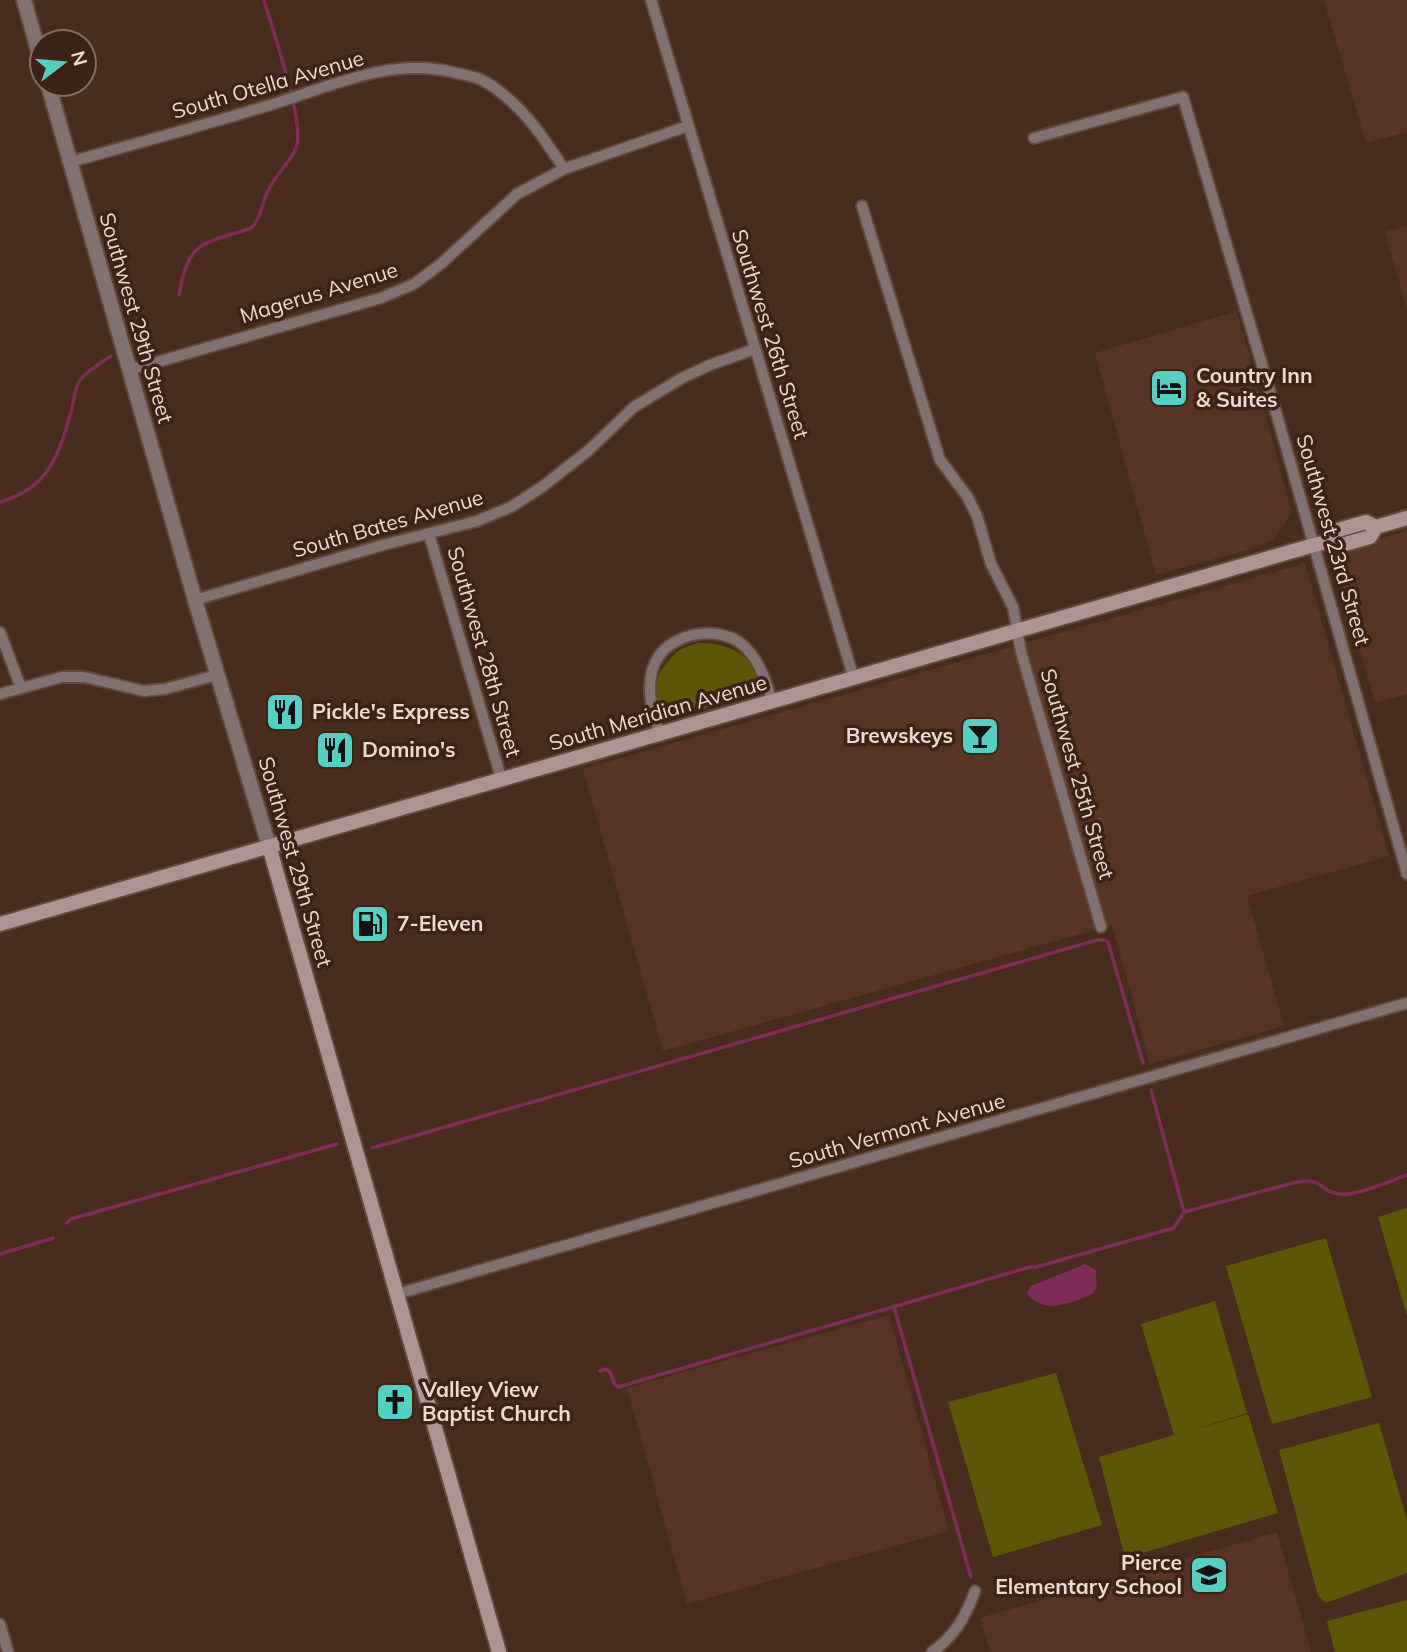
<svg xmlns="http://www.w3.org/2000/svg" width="1407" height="1652" font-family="Mulish,sans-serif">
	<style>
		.built { fill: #573423 }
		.green { fill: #5d5606 }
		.water { fill: #802c58 }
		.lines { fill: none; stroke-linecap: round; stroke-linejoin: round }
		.stream { stroke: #802c58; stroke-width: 3.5 }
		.minor-casing { stroke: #62493a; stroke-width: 14 }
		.tertiary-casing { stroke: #62493a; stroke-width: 18 }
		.secondary-casing { stroke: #62493a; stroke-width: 18 }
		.minor { stroke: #827171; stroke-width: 10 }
		.tertiary { stroke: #827171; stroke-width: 14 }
		.secondary { stroke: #ad9392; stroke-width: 14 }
		.labels { text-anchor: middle; stroke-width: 7; stroke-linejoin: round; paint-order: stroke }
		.street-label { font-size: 21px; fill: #ecd9d0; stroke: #3d2315 }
		.poi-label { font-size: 21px; font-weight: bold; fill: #ecd9d0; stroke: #3d2315; text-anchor: start }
	</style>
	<rect width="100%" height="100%" fill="#482d1e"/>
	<path class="built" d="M 1324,0 L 1407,0 L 1407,132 L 1366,143 Z
		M 1407,226 L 1407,310 L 1385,232 Z
		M 1237,311 L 1291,510 L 1284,526 L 1272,540 L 1258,547 L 1156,575 L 1095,353 Z
		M 1407,531 L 1407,694 L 1375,703 L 1333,552 Z
		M 1305,563 L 1389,856 L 1247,896 L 1284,1026 L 1150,1064 L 1112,925 L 663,1051 L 583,769 Z
		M 889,1315 L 949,1531 L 687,1604 L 627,1388 Z
		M 1277,1532 L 1311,1652 L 990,1652 L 980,1618 Z"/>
	<path class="green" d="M 698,643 C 725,642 763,656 756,690 L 749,695 L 674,717 C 653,716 653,689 660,673 C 664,665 672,657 678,651 C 684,647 692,645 698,643 Z
		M 1407,1208 L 1407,1316 L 1378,1217 Z
		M 1326,1238 L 1372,1397 L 1272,1424 L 1226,1266 Z
		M 1215,1301 L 1247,1413 L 1193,1430 L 1248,1414 L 1278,1513 L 1125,1558 L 1099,1457 L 1174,1435 L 1141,1324 Z
		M 1056,1373 L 1102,1525 L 993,1557 L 948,1402 Z
		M 1379,1423 L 1407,1520 L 1407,1573 L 1326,1603 L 1318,1596 L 1279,1450 Z
		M 1407,1600 L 1407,1652 L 1335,1652 L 1327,1621 Z"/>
	<path class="water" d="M 1085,1264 L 1096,1270 C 1095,1276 1099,1287 1094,1292 C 1089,1298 1060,1306 1051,1306 C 1043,1306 1032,1300 1027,1294 L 1031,1286 Z"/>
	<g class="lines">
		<path class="stream" d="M 179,295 C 189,239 201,245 251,228 C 262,218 262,201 269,189 C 276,174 290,163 296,148 C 306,124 272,29 264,0
			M 0,502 C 48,489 59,455 71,412 C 74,402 74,389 80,380 C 88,370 100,363 111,356
			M 1151,1090 L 1184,1212
			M 372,1148 L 1097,940 L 1105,940 L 1108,942 L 1143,1063
			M 67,1223 L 71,1219 L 337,1144
			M 0,1254 L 53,1238
			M 894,1307 L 971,1577
			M 600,1371 L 606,1369 L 610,1372 L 615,1385 L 618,1387 L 1030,1267 L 1036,1267 L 1174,1228 L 1184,1212 L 1297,1182 C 1324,1178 1318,1190 1338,1194 C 1354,1197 1390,1181 1407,1175"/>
		<defs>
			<path id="minor" d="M 651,0 L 854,679
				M 1034,138 L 1183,97 L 1280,426 L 1407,874
				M 70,162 C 134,144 197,127 260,108 C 324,90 388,55 456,73 C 465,75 474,76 482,80 C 519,100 542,135 564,169
				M 862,206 L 940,460 L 967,496 L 977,516 L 991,564 L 1013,607 L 1021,652 L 1101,927
				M 129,370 L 381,298 L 414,284 L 442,263 L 517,194 L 564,169 L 688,126
				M 429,534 L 502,781
				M 195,600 L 383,545 L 477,521 L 511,507 L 542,487 L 589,450 L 634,407 L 682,378 L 710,365 L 755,349
				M 0,632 L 21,688
				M 0,694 L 62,677 L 84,677 L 144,691 L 165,689 L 217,675
				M 661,735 C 650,713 644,677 659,656 C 678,630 724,625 746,648 C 760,662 767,684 772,702
				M 397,1294 L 1407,1003
				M 0,1624 L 8,1652
				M 932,1652 C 954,1637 966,1616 975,1591"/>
			<path id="tertiary" d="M 24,0 L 42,64
				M 48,84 L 195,600 L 269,846"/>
			<path id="secondary" d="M 1326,542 L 1335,531 L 1366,522 L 1376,527
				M 269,846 L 499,1652
				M 0,924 L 1314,545 L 1326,542 L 1338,546 L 1370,537 L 1376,527 L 1407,518"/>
		</defs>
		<use href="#minor" class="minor-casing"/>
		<use href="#tertiary" class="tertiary-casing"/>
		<use href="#secondary" class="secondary-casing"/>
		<use href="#minor" class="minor"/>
		<use href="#tertiary" class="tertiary"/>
		<use href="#secondary" class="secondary"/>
	</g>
	<defs>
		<symbol id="hotel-square" viewBox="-11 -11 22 22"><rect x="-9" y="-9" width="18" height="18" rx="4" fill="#56cec3" stroke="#3d2315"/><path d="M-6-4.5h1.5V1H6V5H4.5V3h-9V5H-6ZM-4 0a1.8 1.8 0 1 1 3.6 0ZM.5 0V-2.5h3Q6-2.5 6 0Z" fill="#111"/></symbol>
		<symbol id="restaurant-square" viewBox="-11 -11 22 22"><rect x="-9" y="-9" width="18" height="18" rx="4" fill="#56cec3" stroke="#3d2315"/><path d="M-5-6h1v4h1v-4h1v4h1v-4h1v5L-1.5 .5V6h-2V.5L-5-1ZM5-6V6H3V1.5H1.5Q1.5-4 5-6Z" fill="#111"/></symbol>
		<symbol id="bar-square" viewBox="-11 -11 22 22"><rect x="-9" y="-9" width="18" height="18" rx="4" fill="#56cec3" stroke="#3d2315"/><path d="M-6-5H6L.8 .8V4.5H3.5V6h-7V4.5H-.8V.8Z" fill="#111"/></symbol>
		<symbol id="fuel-square" viewBox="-11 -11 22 22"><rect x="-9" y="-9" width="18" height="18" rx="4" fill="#56cec3" stroke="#3d2315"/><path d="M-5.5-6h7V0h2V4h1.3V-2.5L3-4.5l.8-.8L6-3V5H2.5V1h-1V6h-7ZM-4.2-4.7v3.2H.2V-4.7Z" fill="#111"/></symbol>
		<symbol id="church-square" viewBox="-11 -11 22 22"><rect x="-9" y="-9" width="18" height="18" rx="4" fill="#56cec3" stroke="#3d2315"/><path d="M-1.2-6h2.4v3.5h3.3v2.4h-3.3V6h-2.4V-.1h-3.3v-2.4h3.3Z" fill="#111"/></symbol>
		<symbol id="school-square" viewBox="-11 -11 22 22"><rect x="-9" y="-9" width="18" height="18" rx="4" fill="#56cec3" stroke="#3d2315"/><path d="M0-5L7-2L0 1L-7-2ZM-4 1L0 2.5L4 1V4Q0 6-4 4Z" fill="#111"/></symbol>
	</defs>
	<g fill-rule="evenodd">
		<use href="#hotel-square" x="1147" y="366" width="44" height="44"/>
		<use href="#restaurant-square" x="263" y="690" width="44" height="44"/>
		<use href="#bar-square" x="958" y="714" width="44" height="44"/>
		<use href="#restaurant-square" x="313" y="728" width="44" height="44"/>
		<use href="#fuel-square" x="348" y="902" width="44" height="44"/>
		<use href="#church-square" x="373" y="1380" width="44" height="44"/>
		<use href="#school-square" x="1187" y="1553" width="44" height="44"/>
	</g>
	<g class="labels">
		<g class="street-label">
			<text transform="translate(268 85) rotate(-16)" y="7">South Otella Avenue</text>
			<text transform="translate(319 293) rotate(-17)" y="7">Magerus Avenue</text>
			<text transform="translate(136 318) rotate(74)" y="7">Southwest 29th Street</text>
			<text transform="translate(770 334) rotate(73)" y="7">Southwest 26th Street</text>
			<text transform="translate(388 524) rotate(-16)" y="7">South Bates Avenue</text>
			<text transform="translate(1333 540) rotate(74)" y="7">Southwest 23rd Street</text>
			<text transform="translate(484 652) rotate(74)" y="7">Southwest 28th Street</text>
			<text transform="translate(658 713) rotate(-16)" y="7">South Meridian Avenue</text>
			<text transform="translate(1077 774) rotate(74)" y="7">Southwest 25th Street</text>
			<text transform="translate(295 862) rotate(74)" y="7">Southwest 29th Street</text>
			<text transform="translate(897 1131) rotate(-16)" y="7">South Vermont Avenue</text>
		</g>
		<g class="poi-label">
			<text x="1196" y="383">Country Inn<tspan x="1196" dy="24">&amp; Suites</tspan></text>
			<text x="312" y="719">Pickle's Express</text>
			<text x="953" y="743" text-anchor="end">Brewskeys</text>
			<text x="362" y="757">Domino's</text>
			<text x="397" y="931">7-Eleven</text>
			<text x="422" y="1397">Valley View<tspan x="422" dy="24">Baptist Church</tspan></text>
			<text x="1182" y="1570" text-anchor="end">Pierce<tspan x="1182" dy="24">Elementary School</tspan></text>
		</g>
	</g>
	<g transform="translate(63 63) rotate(74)"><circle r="33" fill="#3d2315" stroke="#836c60" stroke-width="2"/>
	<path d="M0-5L12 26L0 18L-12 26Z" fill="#56cec3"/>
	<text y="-10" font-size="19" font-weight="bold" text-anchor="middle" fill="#ecd9d0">N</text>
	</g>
</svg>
